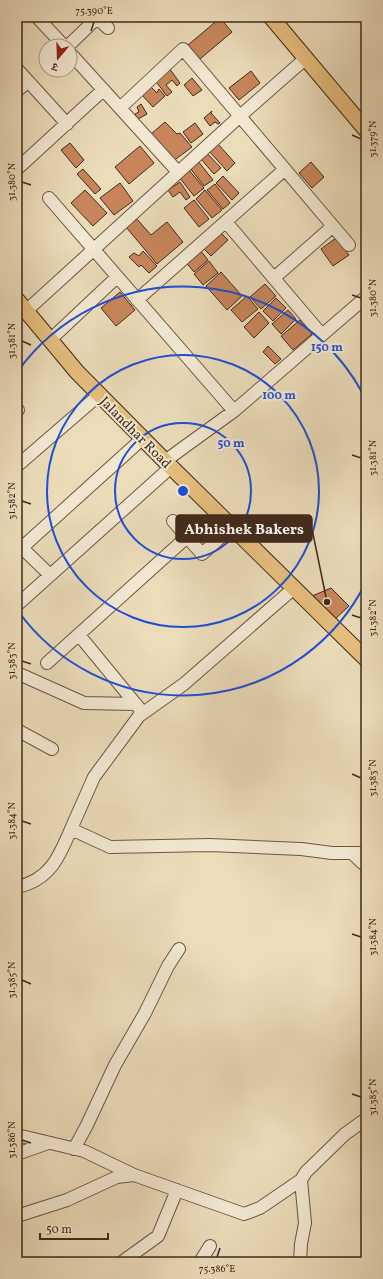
<svg xmlns="http://www.w3.org/2000/svg" width="383" height="1279" font-family="Vollkorn,'Noto Serif Devanagari',serif">
	<style>
		.building { fill: #c8855b; stroke: #41291a }
		.lines { fill: none; stroke-linecap: round; stroke-linejoin: round }
		.minor-casing { stroke: #6c5642; stroke-width: 14 }
		.major-casing { stroke: #41291a; stroke-width: 17 }
		.minor { stroke: #f2e8d2; stroke-width: 12 }
		.major { stroke: #e6be7d; stroke-width: 15 }
		.ticks { fill: none; stroke: #41291a; stroke-width: 1.5 }
		.ring { fill: none; stroke: #1d4ed8; stroke-width: 2 }
		.labels { text-anchor: middle; stroke-width: 4; stroke-linejoin: round; paint-order: stroke }
		.street-label { font-size: 14px; fill: #41291a; stroke: #f2e8d2 }
		.centre { fill: #1d4ed8; stroke: #f2e8d2; stroke-width: 2 }
		.ring-label { font-size: 12px; text-anchor: middle; font-weight: bold; fill: #1d4ed8; stroke: #f2e8d2; stroke-width: 4; stroke-linejoin: round; paint-order: stroke }
		.leader { fill: none; stroke: #41291a; stroke-width: 1.5 }
		.callout-dot { fill: #41291a; stroke: #f2e8d2; stroke-width: 1.5 }
		.callout { fill: #41291a; stroke: #41291a; stroke-width: 1.5 }
		.callout-label { font-size: 15px; text-anchor: middle; font-weight: bold; fill: #fff }
		.neatline { fill: none; stroke: #41291a; stroke-width: 1.5 }
		.ticks-label { font-size: 10px; text-anchor: middle; fill: #41291a }
	</style>
	<rect width="100%" height="100%" fill="#ebdcba"/>
	<filter id="stains"><feTurbulence type="fractalNoise" baseFrequency=".005" numOctaves="4"/><feColorMatrix values="0 0 0 0 .2 0 0 0 0 .09 0 0 0 0 .02 0 0 0 .5 -.17"/></filter>
	<radialGradient id="worn" r=".72"><stop offset=".6" stop-color="#630" stop-opacity="0"/><stop offset="1" stop-color="#630" stop-opacity=".3"/></radialGradient>
	<path class="building" d="M 220,18 L 232,32 L 200,59 L 188,45 Z
		M 169,68 L 180,83 L 177,86 L 172,80 L 166,85 L 172,92 L 167,96 L 154,79 Z
		M 251,71 L 260,83 L 239,100 L 229,88 Z
		M 192,78 L 202,90 L 193,96 L 184,85 Z
		M 151,87 L 157,93 L 159,89 L 165,96 L 153,107 L 142,95 Z
		M 141,104 L 147,114 L 138,119 L 135,114 L 139,112 L 137,107 Z
		M 212,111 L 211,113 L 220,123 L 218,124 L 215,122 L 210,126 L 204,118 Z
		M 165,122 L 177,134 L 180,133 L 192,147 L 172,162 L 151,134 Z
		M 195,123 L 203,134 L 191,143 L 183,132 Z
		M 70,143 L 84,160 L 76,168 L 61,150 Z
		M 218,144 L 235,163 L 227,171 L 209,151 Z
		M 140,146 L 154,163 L 129,184 L 115,167 Z
		M 206,152 L 221,168 L 214,174 L 200,158 Z
		M 198,161 L 213,180 L 204,186 L 190,168 Z
		M 311,162 L 324,177 L 312,188 L 299,173 Z
		M 83,169 L 101,189 L 95,194 L 77,174 Z
		M 188,169 L 204,188 L 194,196 L 179,177 Z
		M 223,176 L 239,193 L 232,200 L 216,183 Z
		M 180,182 L 190,197 L 186,200 L 180,192 L 173,197 L 168,190 Z
		M 120,183 L 133,201 L 114,215 L 100,198 Z
		M 215,184 L 230,203 L 223,209 L 207,190 Z
		M 85,190 L 107,213 L 93,226 L 71,203 Z
		M 205,190 L 222,210 L 212,218 L 196,199 Z
		M 194,200 L 209,219 L 199,227 L 184,208 Z
		M 136,218 L 151,235 L 167,222 L 183,242 L 157,264 L 126,227 Z
		M 219,231 L 228,240 L 211,256 L 202,247 Z
		M 336,238 L 349,255 L 333,266 L 321,249 Z
		M 200,250 L 208,260 L 194,272 L 185,261 Z
		M 143,251 L 157,266 L 149,273 L 141,265 L 139,267 L 129,257 L 134,253 L 139,256 Z
		M 209,261 L 218,273 L 203,285 L 194,274 Z
		M 221,272 L 242,296 L 227,310 L 206,286 Z
		M 265,284 L 276,296 L 261,309 L 250,297 Z
		M 120,292 L 135,310 L 116,326 L 101,308 Z
		M 247,296 L 258,309 L 242,322 L 231,310 Z
		M 276,298 L 286,308 L 273,321 L 263,311 Z
		M 288,310 L 296,319 L 281,334 L 272,324 Z
		M 259,312 L 269,323 L 254,338 L 244,327 Z
		M 300,320 L 312,334 L 293,350 L 281,336 Z
		M 268,346 L 281,359 L 275,364 L 263,352 Z
		M 331,588 L 349,606 L 333,621 L 305,599 Z"/>
	<g class="lines">
		<defs>
			<path id="minor" d="M 37,17 L 64,46
				M 96,17 L 108,28
				M 68,46 L 97,18
				M 70,53 L 178,172
				M 17,69 L 67,124
				M 17,91 L 28,81
				M 120,108 L 183,49 L 349,245
				M 17,169 L 103,90
				M 49,198 L 234,411
				M 226,222 L 322,335
				M 274,278 L 333,226
				M 137,300 L 284,170
				M 26,311 L 239,117 L 306,58
				M 50,340 L 117,277
				M 17,409 L 18,410
				M 165,461 L 234,411 L 366,297
				M 17,466 L 99,395
				M 173,521 L 202,554 L 232,527
				M 17,543 L 50,575
				M 17,552 L 142,439
				M 294,588 L 184,684 L 139,716 L 94,777 L 71,829 L 110,847 L 210,845 L 301,849 L 332,853 L 366,853
				M 17,605 L 171,467
				M 79,635 L 139,708
				M 47,663 L 187,537
				M 17,673 L 84,703 L 136,704
				M 17,730 L 52,749
				M 352,853 L 366,866
				M 17,887 C 50,880 59,857 71,829
				M 17,1135 L 84,1151 L 134,1175
				M 74,1149 L 87,1125 L 115,1065 L 145,1013 L 168,966 L 179,949
				M 17,1154 L 48,1143
				M 17,1216 L 67,1200 L 117,1177 L 134,1175 L 244,1214 L 260,1208 L 301,1180
				M 122,1262 L 158,1236 L 177,1190
				M 200,1262 L 210,1246
				M 300,1262 L 301,1244 L 305,1223 L 301,1180 L 306,1172 L 345,1134 L 366,1119"/>
			<path id="major" d="M 271,17 L 366,130
				M 17,300 L 77,372 L 165,461 L 366,659"/>
		</defs>
		<use href="#minor" class="minor-casing"/>
		<use href="#major" class="major-casing"/>
		<use href="#minor" class="minor"/>
		<use href="#major" class="major"/>
	</g>
	<path class="ticks" d="M 91,31 L 94,22M 352,135 L 361,139M 22,182 L 31,185M 352,295 L 361,298M 22,341 L 31,345M 352,455 L 361,458M 22,501 L 31,504M 352,615 L 361,618M 22,661 L 31,664M 352,774 L 361,778M 22,821 L 31,824M 352,934 L 361,937M 22,980 L 31,984M 352,1094 L 361,1097M 22,1140 L 31,1143M 217,1257 L 220,1248"/>
	<g class="ring">
		<circle cx="183" cy="491" r="68"/>
		<circle cx="183" cy="491" r="136"/>
		<path d="M366 582A204 204 0 0 1 18 611M18 371A204 204 0 0 1 366 400"/>
	</g>
	<g class="labels">
		<g class="street-label">
			<text transform="translate(136 432) rotate(45)" y="5">Jalandhar Road</text>
		</g>
	</g>
	<circle cx="183" cy="491" r="6" class="centre"/>
	<g class="ring-label">
		<text x="327" y="351">150 m</text>
		<text x="279" y="399">100 m</text>
		<text x="231" y="447">50 m</text>
	</g>
	<path class="leader" d="M327 602L312 529"/>
	<circle class="callout-dot" cx="327" cy="602" r="4"/>
	<rect class="callout" x="176" y="515" width="136" height="27" rx="4"/>
	<g class="callout-label">
		<text x="244" y="534">Abhishek Bakers</text>
	</g>
	<rect width="383" height="1279" fill="none" stroke="#ebdcba" stroke-width="44"/>
	<g transform="translate(58 58) rotate(199)"><circle r="19" fill="#f2e8d2" stroke="#ab9c88"/>
	<path d="M0-3L7 15L0 10L-7 15Z" fill="#8f2418"/>
	<text y="-6" font-size="11" font-weight="bold" text-anchor="middle" fill="#41291a">उ</text>
	</g>
	<path d="M40 1233v6h68v-6" fill="none" stroke="#41291a" stroke-width="2"/>
	<text x="46" y="1233" font-size="12" fill="#41291a" stroke="#f2e8d2" stroke-width="3" paint-order="stroke">50 m</text>
	<rect x="22" y="22" width="339" height="1235" class="neatline"/>
	<g class="ticks-label">
		<text x="94" y="14">75.390°E</text>
		<text transform="translate(372 139) rotate(-90)" y="4">31.379°N</text>
		<text transform="translate(11 182) rotate(-90)" y="4">31.380°N</text>
		<text transform="translate(372 298) rotate(-90)" y="4">31.380°N</text>
		<text transform="translate(11 341) rotate(-90)" y="4">31.381°N</text>
		<text transform="translate(372 458) rotate(-90)" y="4">31.381°N</text>
		<text transform="translate(11 501) rotate(-90)" y="4">31.382°N</text>
		<text transform="translate(372 618) rotate(-90)" y="4">31.382°N</text>
		<text transform="translate(11 661) rotate(-90)" y="4">31.383°N</text>
		<text transform="translate(372 778) rotate(-90)" y="4">31.383°N</text>
		<text transform="translate(11 821) rotate(-90)" y="4">31.384°N</text>
		<text transform="translate(372 937) rotate(-90)" y="4">31.384°N</text>
		<text transform="translate(11 980) rotate(-90)" y="4">31.385°N</text>
		<text transform="translate(372 1097) rotate(-90)" y="4">31.385°N</text>
		<text transform="translate(11 1140) rotate(-90)" y="4">31.386°N</text>
		<text x="217" y="1272">75.386°E</text>
	</g>
	<rect width="100%" height="100%" filter="url(#stains)"/>
	<rect width="100%" height="100%" fill="url(#worn)"/>
</svg>
